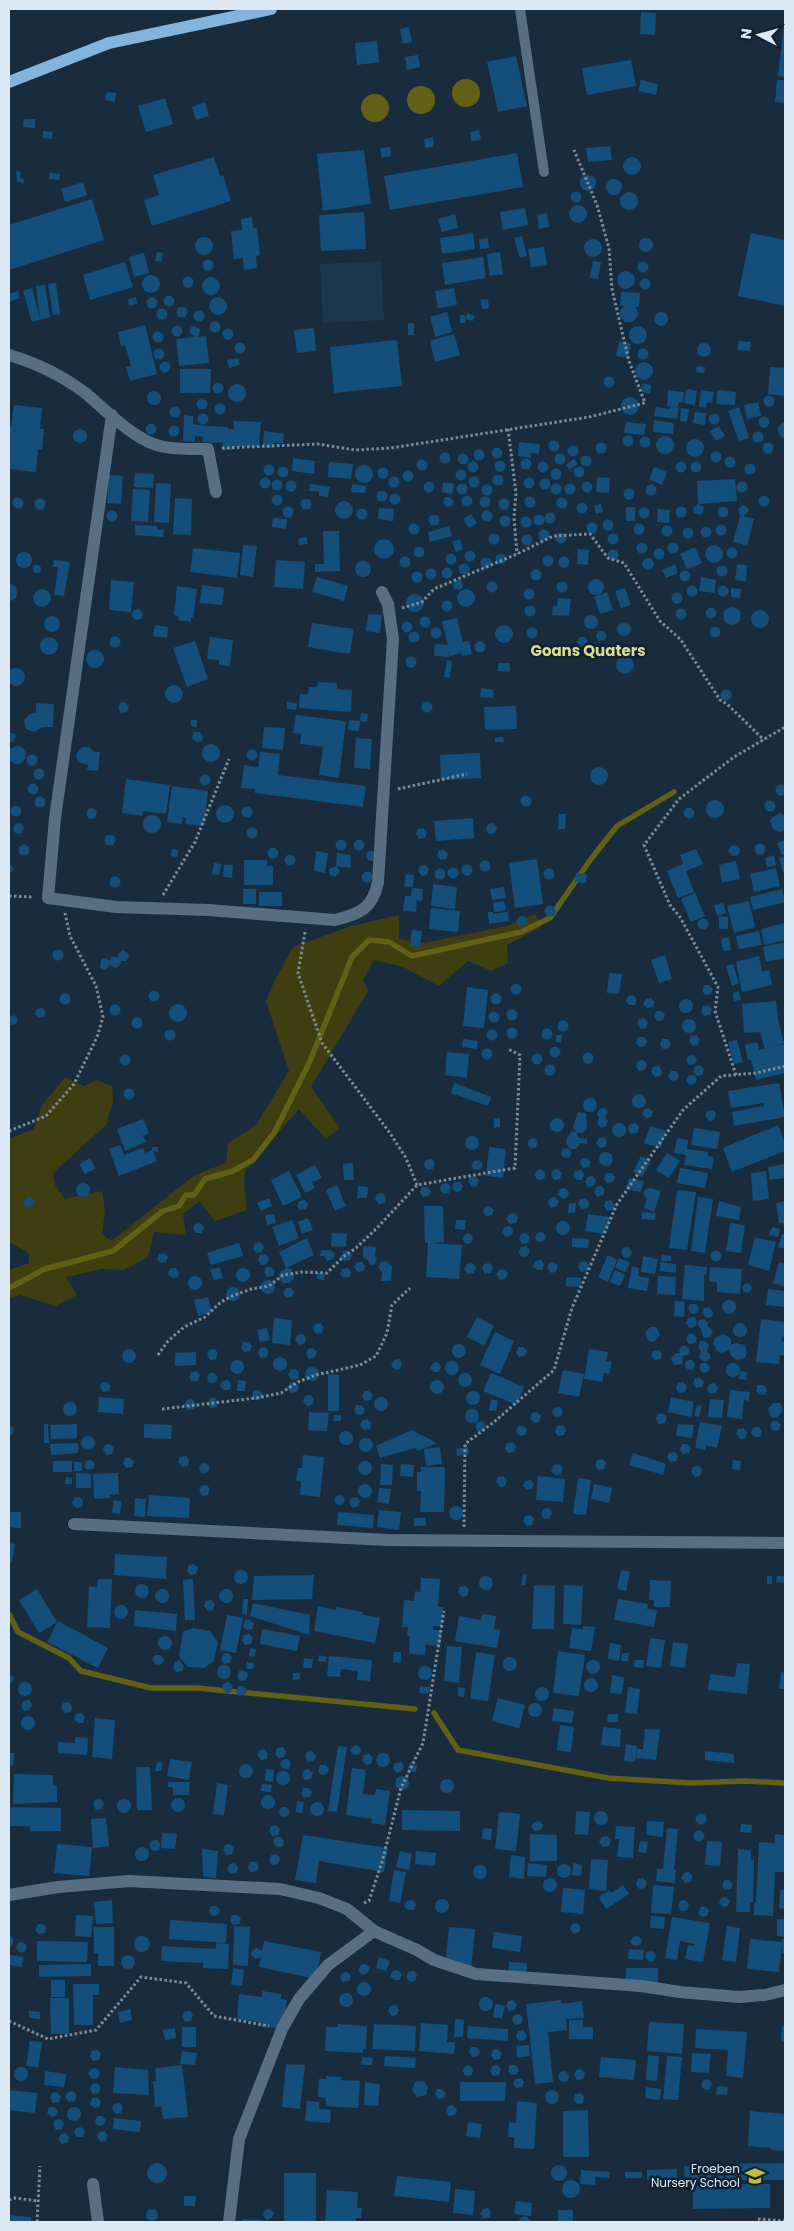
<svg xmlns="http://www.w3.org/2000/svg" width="794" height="2231" font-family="Poppins,sans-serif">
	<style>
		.built { fill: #1c364b }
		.green { fill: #3e3e11 }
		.water { fill: #626015 }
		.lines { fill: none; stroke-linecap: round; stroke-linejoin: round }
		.stream { stroke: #626015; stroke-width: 5.5 }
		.building { fill: #134f7a }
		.path { stroke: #7c8c9a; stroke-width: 3; stroke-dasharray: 2.5 2.5; stroke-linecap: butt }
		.lane { stroke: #586f83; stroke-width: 10 }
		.street { stroke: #586f83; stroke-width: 12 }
		.primary { stroke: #83b4dd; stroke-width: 12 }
		.labels { text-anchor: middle; stroke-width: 5; stroke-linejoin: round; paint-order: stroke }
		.poi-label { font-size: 12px; fill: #dce9f4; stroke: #0f2232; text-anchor: end }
		.quarter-label { font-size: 15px; font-weight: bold; fill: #dddc8e; stroke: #0f2232 }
	</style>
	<rect width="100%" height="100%" fill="#192c3d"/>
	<path class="built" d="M 381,261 L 384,320 L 323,323 L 320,264 Z"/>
	<path class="green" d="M 535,914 L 541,927 L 507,945 L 508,963 L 491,971 L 468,961 L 439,986 L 403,967 L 374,960 L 363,980 L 368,991 L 311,1087 L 340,1128 L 326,1139 L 299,1109 L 245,1171 L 244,1183 L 247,1210 L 215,1221 L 199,1201 L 183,1214 L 186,1235 L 154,1232 L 148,1257 L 124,1270 L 102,1269 L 66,1277 L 77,1295 L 56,1306 L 20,1295 L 9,1299 L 9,1270 L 29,1263 L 29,1253 L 9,1242 L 9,1139 L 34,1129 L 41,1107 L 65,1077 L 84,1086 L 96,1080 L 112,1086 L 113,1101 L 106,1125 L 53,1173 L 55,1185 L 65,1199 L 102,1191 L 105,1210 L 102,1234 L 111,1241 L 195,1175 L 226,1163 L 228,1143 L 256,1125 L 289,1071 L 266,1001 L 274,982 L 293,947 L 351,926 L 399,915 L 399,939 L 424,943 L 507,926 Z"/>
	<path class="water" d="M452 93a14 14 0 1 1 28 0a14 14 0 1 1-28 0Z
		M407 100a14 14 0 1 1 28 0a14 14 0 1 1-28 0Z
		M361 108a14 14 0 1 1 28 0a14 14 0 1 1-28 0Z"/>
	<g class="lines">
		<path class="stream" d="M 9,1288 L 45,1269 L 113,1251 L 163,1211 L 179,1206 L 186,1195 L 194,1195 L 205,1179 L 233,1171 L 253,1160 L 274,1133 L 310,1061 L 352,957 L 369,940 L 389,942 L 412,956 L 521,932 L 550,918 L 591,859 L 617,826 L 674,792
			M 9,1614 L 18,1632 L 69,1658 L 81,1671 L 151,1688 L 197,1688 L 415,1709
			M 434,1713 L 458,1750 L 608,1778 L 691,1783 L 745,1781 L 785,1783"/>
	</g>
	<path class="building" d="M 641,12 L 656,13 L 655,35 L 640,34 Z
		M 784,23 L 785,23 L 785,77 L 778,76 Z
		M 409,27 L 412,42 L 403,44 L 400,29 Z
		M 377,41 L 379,62 L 357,65 L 355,43 Z
		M 418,55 L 420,67 L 407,70 L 405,57 Z
		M 516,56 L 527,106 L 498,112 L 487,62 Z
		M 631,60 L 636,86 L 587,95 L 582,68 Z
		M 641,80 L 658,84 L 656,95 L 638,91 Z
		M 777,80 L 785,80 L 785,103 L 775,102 Z
		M 107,92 L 116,93 L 115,102 L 105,100 Z
		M 165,98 L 173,124 L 146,132 L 138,106 Z
		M 205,102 L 209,116 L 196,120 L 192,107 Z
		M 24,119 L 35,119 L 35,128 L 23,127 Z
		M 479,130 L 481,140 L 471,141 L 470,132 Z
		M 43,131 L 53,132 L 52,139 L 43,138 Z
		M 433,137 L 434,147 L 425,148 L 424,139 Z
		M 610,146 L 612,160 L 588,162 L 586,148 Z
		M 390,147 L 391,156 L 382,158 L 380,148 Z
		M 364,150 L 371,204 L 323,211 L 317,154 Z
		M 517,153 L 523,187 L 390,210 L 384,176 Z
		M623 166a9 9 0 1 1 18 0a9 9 0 1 1-18 0Z
		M 214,157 L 220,176 L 223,175 L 231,201 L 152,226 L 144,200 L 159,195 L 153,175 Z
		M 16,171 L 21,172 L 20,178 L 24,179 L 24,183 L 17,182 Z
		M 50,173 L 60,174 L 59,180 L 49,179 Z
		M580 183a8 8 0 1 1 16 0a8 8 0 1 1-16 0Z
		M606 187a8 8 0 1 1 16 0a8 8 0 1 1-16 0Z
		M 83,182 L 87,195 L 65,202 L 61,189 Z
		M570.5 197a5.5 5.5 0 1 1 11 0a5.5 5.5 0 1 1-11 0Z
		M620 201a9 9 0 1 1 18 0a9 9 0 1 1-18 0Z
		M 92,199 L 104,240 L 9,270 L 9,225 Z
		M569 214a9 9 0 1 1 18 0a9 9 0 1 1-18 0Z
		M 525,208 L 528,225 L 503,230 L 500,212 Z
		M 364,212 L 366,249 L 321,251 L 319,215 Z
		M 547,213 L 549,227 L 539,229 L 537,215 Z
		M 455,214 L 458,228 L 442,232 L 438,219 Z
		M 252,217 L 253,228 L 257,228 L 260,255 L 256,256 L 257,268 L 244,270 L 243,258 L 234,259 L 231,231 L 242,230 L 241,219 Z
		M 473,233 L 475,249 L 442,254 L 440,238 Z
		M 751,233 L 785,240 L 785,306 L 738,296 Z
		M 522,236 L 527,256 L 520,258 L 514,238 Z
		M195 246a9 9 0 1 1 18 0a9 9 0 1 1-18 0Z
		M639 245a7 7 0 1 1 14 0a7 7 0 1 1-14 0Z
		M 488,238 L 489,248 L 480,249 L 479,239 Z
		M584 248a9 9 0 1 1 18 0a9 9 0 1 1-18 0Z
		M 544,247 L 547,265 L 531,267 L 528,249 Z
		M 157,252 L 163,253 L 161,262 L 155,261 Z
		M 500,252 L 503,274 L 490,276 L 487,254 Z
		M 144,253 L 149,273 L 134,277 L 129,257 Z
		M 483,257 L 486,278 L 445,285 L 442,263 Z
		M202.5 265a5.5 5.5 0 1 1 11 0a5.5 5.5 0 1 1-11 0Z
		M 593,261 L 601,262 L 598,279 L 590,278 Z
		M637.5 267a5.5 5.5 0 1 1 11 0a5.5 5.5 0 1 1-11 0Z
		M 125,262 L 133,287 L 90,300 L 83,275 Z
		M617 280a9 9 0 1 1 18 0a9 9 0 1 1-18 0Z
		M142 284a9 9 0 1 1 18 0a9 9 0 1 1-18 0Z
		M182.5 282a5.5 5.5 0 1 1 11 0a5.5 5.5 0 1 1-11 0Z
		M202 286a9 9 0 1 1 18 0a9 9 0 1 1-18 0Z
		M639.5 284a5.5 5.5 0 1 1 11 0a5.5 5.5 0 1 1-11 0Z
		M 56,283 L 60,314 L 53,315 L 48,284 Z
		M 45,285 L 50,317 L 32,322 L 23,291 L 32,288 L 40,319 L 36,286 Z
		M 454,288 L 457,305 L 438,308 L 435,291 Z
		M 18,291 L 20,298 L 9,302 L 9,294 Z
		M 621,292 L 640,293 L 639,307 L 636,307 L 639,314 L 633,322 L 625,322 L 620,316 L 620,311 L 624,306 L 620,305 Z
		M163.5 301a5.5 5.5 0 1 1 11 0a5.5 5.5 0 1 1-11 0Z
		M209 306a9 9 0 1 1 18 0a9 9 0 1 1-18 0Z
		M 136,297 L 137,304 L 129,306 L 128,299 Z
		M146.5 303a5.5 5.5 0 1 1 11 0a5.5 5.5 0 1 1-11 0Z
		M 488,299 L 489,308 L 483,309 L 480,300 Z
		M176.5 312a5.5 5.5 0 1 1 11 0a5.5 5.5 0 1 1-11 0Z
		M156.5 314a5.5 5.5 0 1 1 11 0a5.5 5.5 0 1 1-11 0Z
		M193.5 316a5.5 5.5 0 1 1 11 0a5.5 5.5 0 1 1-11 0Z
		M654 319a7 7 0 1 1 14 0a7 7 0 1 1-14 0Z
		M 447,312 L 452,332 L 435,337 L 430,317 Z
		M 467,313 L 475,316 L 473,321 L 465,319 Z
		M 460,315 L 465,315 L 465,323 L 460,323 Z
		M209.5 327a5.5 5.5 0 1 1 11 0a5.5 5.5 0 1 1-11 0Z
		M 408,323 L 414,323 L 414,335 L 408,335 Z
		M 145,325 L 157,374 L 130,381 L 126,367 L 131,366 L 125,345 L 121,346 L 118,332 Z
		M171.5 331a5.5 5.5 0 1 1 11 0a5.5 5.5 0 1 1-11 0Z
		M629 335a9 9 0 1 1 18 0a9 9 0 1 1-18 0Z
		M 194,326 L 200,329 L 199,335 L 196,337 L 206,336 L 209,363 L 179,366 L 176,339 L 195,337 L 189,332 L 191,327 Z
		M 314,328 L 316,351 L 297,353 L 294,330 Z
		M222.5 334a5.5 5.5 0 1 1 11 0a5.5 5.5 0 1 1-11 0Z
		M152.5 337a5.5 5.5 0 1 1 11 0a5.5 5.5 0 1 1-11 0Z
		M 454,334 L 460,355 L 435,362 L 430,341 Z
		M 397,340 L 402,386 L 334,393 L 330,347 Z
		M 619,341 L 631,344 L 628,358 L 616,356 Z
		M 739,341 L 751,342 L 750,351 L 737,350 Z
		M234.5 348a5.5 5.5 0 1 1 11 0a5.5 5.5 0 1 1-11 0Z
		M697 350a7 7 0 1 1 14 0a7 7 0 1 1-14 0Z
		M637.5 354a5.5 5.5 0 1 1 11 0a5.5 5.5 0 1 1-11 0Z
		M153.5 354a5.5 5.5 0 1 1 11 0a5.5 5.5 0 1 1-11 0Z
		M 238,358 L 240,365 L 229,368 L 227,360 Z
		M159.5 367a5.5 5.5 0 1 1 11 0a5.5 5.5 0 1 1-11 0Z
		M635 371a9 9 0 1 1 18 0a9 9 0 1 1-18 0Z
		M 697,366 L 705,367 L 704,373 L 696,372 Z
		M 770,367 L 785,368 L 785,396 L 768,394 Z
		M 180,369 L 211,369 L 210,393 L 180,393 Z
		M603.5 382a5.5 5.5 0 1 1 11 0a5.5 5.5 0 1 1-11 0Z
		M212.5 388a5.5 5.5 0 1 1 11 0a5.5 5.5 0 1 1-11 0Z
		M 642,383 L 651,385 L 650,394 L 640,391 Z
		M228 393a9 9 0 1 1 18 0a9 9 0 1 1-18 0Z
		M 686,389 L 697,391 L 695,405 L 684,403 Z
		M 668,390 L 684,392 L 683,402 L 679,402 L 678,407 L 671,406 L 679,408 L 677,419 L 654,416 L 656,407 L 669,409 L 670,406 L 667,406 Z
		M 701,390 L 714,392 L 712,403 L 707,402 L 706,408 L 699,407 Z
		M 717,390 L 736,392 L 735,405 L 716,404 Z
		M147 398a7 7 0 1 1 14 0a7 7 0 1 1-14 0Z
		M763.5 401a5.5 5.5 0 1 1 11 0a5.5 5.5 0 1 1-11 0Z
		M621 406a9 9 0 1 1 18 0a9 9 0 1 1-18 0Z
		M196.5 404a5.5 5.5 0 1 1 11 0a5.5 5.5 0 1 1-11 0Z
		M 758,402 L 761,416 L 747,419 L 744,405 Z
		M214.5 409a5.5 5.5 0 1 1 11 0a5.5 5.5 0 1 1-11 0Z
		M 14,405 L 42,408 L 40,429 L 44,429 L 42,450 L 38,449 L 36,472 L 9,469 L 9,426 L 11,426 Z
		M169.5 412a5.5 5.5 0 1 1 11 0a5.5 5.5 0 1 1-11 0Z
		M 739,407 L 749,438 L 739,441 L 728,411 Z
		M 681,408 L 689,409 L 687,422 L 680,421 Z
		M 695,412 L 706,413 L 705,425 L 693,423 Z
		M197.5 419a5.5 5.5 0 1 1 11 0a5.5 5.5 0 1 1-11 0Z
		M708.5 419a5.5 5.5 0 1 1 11 0a5.5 5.5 0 1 1-11 0Z
		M 184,415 L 193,416 L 193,424 L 196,425 L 228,427 L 228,429 L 234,429 L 234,421 L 261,422 L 259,447 L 234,446 L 234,450 L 223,450 L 223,443 L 203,442 L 203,437 L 195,436 L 195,442 L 183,441 Z
		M758.5 422a5.5 5.5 0 1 1 11 0a5.5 5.5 0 1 1-11 0Z
		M 654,420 L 674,423 L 673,434 L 653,432 Z
		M 785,421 L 785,439 L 780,436 L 777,428 Z
		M 626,422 L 646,424 L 644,435 L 624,433 Z
		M145.5 429a5.5 5.5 0 1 1 11 0a5.5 5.5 0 1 1-11 0Z
		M168.5 431a5.5 5.5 0 1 1 11 0a5.5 5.5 0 1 1-11 0Z
		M 719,426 L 725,436 L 716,441 L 710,431 Z
		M73 436a7 7 0 1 1 14 0a7 7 0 1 1-14 0Z
		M 264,431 L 284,434 L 283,443 L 273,443 L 273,448 L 263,447 Z
		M752.5 437a5.5 5.5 0 1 1 11 0a5.5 5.5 0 1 1-11 0Z
		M622.5 441a5.5 5.5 0 1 1 11 0a5.5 5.5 0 1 1-11 0Z
		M656 445a9 9 0 1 1 18 0a9 9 0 1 1-18 0Z
		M639.5 442a5.5 5.5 0 1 1 11 0a5.5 5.5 0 1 1-11 0Z
		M686 448a9 9 0 1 1 18 0a9 9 0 1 1-18 0Z
		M548.5 446a5.5 5.5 0 1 1 11 0a5.5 5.5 0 1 1-11 0Z
		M 519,442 L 540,444 L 539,454 L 531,453 L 531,458 L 518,456 Z
		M762.5 448a5.5 5.5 0 1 1 11 0a5.5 5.5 0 1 1-11 0Z
		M595.5 448a5.5 5.5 0 1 1 11 0a5.5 5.5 0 1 1-11 0Z
		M567.5 451a5.5 5.5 0 1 1 11 0a5.5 5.5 0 1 1-11 0Z
		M491.5 453a5.5 5.5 0 1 1 11 0a5.5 5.5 0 1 1-11 0Z
		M473.5 455a5.5 5.5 0 1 1 11 0a5.5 5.5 0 1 1-11 0Z
		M710.5 457a5.5 5.5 0 1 1 11 0a5.5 5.5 0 1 1-11 0Z
		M439.5 458a5.5 5.5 0 1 1 11 0a5.5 5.5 0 1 1-11 0Z
		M457.5 459a5.5 5.5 0 1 1 11 0a5.5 5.5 0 1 1-11 0Z
		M554.5 459a5.5 5.5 0 1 1 11 0a5.5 5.5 0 1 1-11 0Z
		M580.5 461a5.5 5.5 0 1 1 11 0a5.5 5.5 0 1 1-11 0Z
		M724.5 462a5.5 5.5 0 1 1 11 0a5.5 5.5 0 1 1-11 0Z
		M 293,458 L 315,461 L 314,474 L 292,471 Z
		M520.5 464a5.5 5.5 0 1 1 11 0a5.5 5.5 0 1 1-11 0Z
		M 574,459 L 578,464 L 569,470 L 566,465 Z
		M416.5 465a5.5 5.5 0 1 1 11 0a5.5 5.5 0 1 1-11 0Z
		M494.5 466a5.5 5.5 0 1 1 11 0a5.5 5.5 0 1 1-11 0Z
		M467.5 467a5.5 5.5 0 1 1 11 0a5.5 5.5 0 1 1-11 0Z
		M675.5 467a5.5 5.5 0 1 1 11 0a5.5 5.5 0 1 1-11 0Z
		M537.5 467a5.5 5.5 0 1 1 11 0a5.5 5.5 0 1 1-11 0Z
		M690.5 467a5.5 5.5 0 1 1 11 0a5.5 5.5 0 1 1-11 0Z
		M 329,462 L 353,464 L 351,479 L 328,477 Z
		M744.5 469a5.5 5.5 0 1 1 11 0a5.5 5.5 0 1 1-11 0Z
		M263.5 470a5.5 5.5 0 1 1 11 0a5.5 5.5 0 1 1-11 0Z
		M355 474a9 9 0 1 1 18 0a9 9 0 1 1-18 0Z
		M277.5 472a5.5 5.5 0 1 1 11 0a5.5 5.5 0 1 1-11 0Z
		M573.5 472a5.5 5.5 0 1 1 11 0a5.5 5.5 0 1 1-11 0Z
		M 654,467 L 667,472 L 662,485 L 649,479 Z
		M377.5 473a5.5 5.5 0 1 1 11 0a5.5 5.5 0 1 1-11 0Z
		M550.5 474a5.5 5.5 0 1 1 11 0a5.5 5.5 0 1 1-11 0Z
		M455.5 475a5.5 5.5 0 1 1 11 0a5.5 5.5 0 1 1-11 0Z
		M402.5 476a5.5 5.5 0 1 1 11 0a5.5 5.5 0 1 1-11 0Z
		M 135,473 L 154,474 L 153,488 L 134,487 Z
		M492.5 480a5.5 5.5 0 1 1 11 0a5.5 5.5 0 1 1-11 0Z
		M 109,475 L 123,476 L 121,504 L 107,503 Z
		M388.5 482a5.5 5.5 0 1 1 11 0a5.5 5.5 0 1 1-11 0Z
		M468.5 482a5.5 5.5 0 1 1 11 0a5.5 5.5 0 1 1-11 0Z
		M 597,477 L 610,478 L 609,493 L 596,492 Z
		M259.5 483a5.5 5.5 0 1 1 11 0a5.5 5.5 0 1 1-11 0Z
		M523.5 483a5.5 5.5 0 1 1 11 0a5.5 5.5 0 1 1-11 0Z
		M539.5 484a5.5 5.5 0 1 1 11 0a5.5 5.5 0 1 1-11 0Z
		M 735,479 L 737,501 L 698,504 L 704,507 L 703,513 L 699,515 L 694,513 L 693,508 L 698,504 L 697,481 Z
		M271.5 485a5.5 5.5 0 1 1 11 0a5.5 5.5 0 1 1-11 0Z
		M285.5 486a5.5 5.5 0 1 1 11 0a5.5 5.5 0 1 1-11 0Z
		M423.5 487a5.5 5.5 0 1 1 11 0a5.5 5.5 0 1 1-11 0Z
		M581.5 487a5.5 5.5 0 1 1 11 0a5.5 5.5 0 1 1-11 0Z
		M736.5 487a5.5 5.5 0 1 1 11 0a5.5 5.5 0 1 1-11 0Z
		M 443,482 L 454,484 L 452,494 L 442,492 Z
		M 156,483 L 171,484 L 169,523 L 154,522 Z
		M456.5 489a5.5 5.5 0 1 1 11 0a5.5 5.5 0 1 1-11 0Z
		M564.5 489a5.5 5.5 0 1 1 11 0a5.5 5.5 0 1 1-11 0Z
		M550.5 489a5.5 5.5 0 1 1 11 0a5.5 5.5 0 1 1-11 0Z
		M 310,484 L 330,487 L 328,497 L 319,496 L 319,492 L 309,491 Z
		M 352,484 L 366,486 L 365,493 L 351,492 Z
		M645.5 490a5.5 5.5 0 1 1 11 0a5.5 5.5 0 1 1-11 0Z
		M481.5 490a5.5 5.5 0 1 1 11 0a5.5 5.5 0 1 1-11 0Z
		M623.5 494a5.5 5.5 0 1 1 11 0a5.5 5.5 0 1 1-11 0Z
		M 133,489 L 150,490 L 148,522 L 131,521 Z
		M376.5 496a5.5 5.5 0 1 1 11 0a5.5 5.5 0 1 1-11 0Z
		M389.5 499a5.5 5.5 0 1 1 11 0a5.5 5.5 0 1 1-11 0Z
		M271.5 500a5.5 5.5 0 1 1 11 0a5.5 5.5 0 1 1-11 0Z
		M758.5 501a5.5 5.5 0 1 1 11 0a5.5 5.5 0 1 1-11 0Z
		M461.5 501a5.5 5.5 0 1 1 11 0a5.5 5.5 0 1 1-11 0Z
		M524.5 502a5.5 5.5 0 1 1 11 0a5.5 5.5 0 1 1-11 0Z
		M479.5 502a5.5 5.5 0 1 1 11 0a5.5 5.5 0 1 1-11 0Z
		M 445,497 L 450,497 L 454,501 L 452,506 L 447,507 L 443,503 Z
		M556.5 503a5.5 5.5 0 1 1 11 0a5.5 5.5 0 1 1-11 0Z
		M12.5 503a5.5 5.5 0 1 1 11 0a5.5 5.5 0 1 1-11 0Z
		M 175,498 L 192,499 L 191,535 L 173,534 Z
		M498.5 504a5.5 5.5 0 1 1 11 0a5.5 5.5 0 1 1-11 0Z
		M300.5 504a5.5 5.5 0 1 1 11 0a5.5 5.5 0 1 1-11 0Z
		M34.5 504a5.5 5.5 0 1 1 11 0a5.5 5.5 0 1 1-11 0Z
		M335 510a9 9 0 1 1 18 0a9 9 0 1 1-18 0Z
		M576.5 508a5.5 5.5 0 1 1 11 0a5.5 5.5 0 1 1-11 0Z
		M 601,504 L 603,512 L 596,514 L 594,506 Z
		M 743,505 L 748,508 L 749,511 L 743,516 L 754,519 L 747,546 L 733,542 L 740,516 L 738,509 Z
		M675.5 512a5.5 5.5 0 1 1 11 0a5.5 5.5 0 1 1-11 0Z
		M717.5 512a5.5 5.5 0 1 1 11 0a5.5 5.5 0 1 1-11 0Z
		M282.5 512a5.5 5.5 0 1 1 11 0a5.5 5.5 0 1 1-11 0Z
		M 626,507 L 635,507 L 635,521 L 626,521 Z
		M638.5 513a5.5 5.5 0 1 1 11 0a5.5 5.5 0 1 1-11 0Z
		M 379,508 L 394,509 L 393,521 L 378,519 Z
		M356.5 514a5.5 5.5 0 1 1 11 0a5.5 5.5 0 1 1-11 0Z
		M 658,509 L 670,510 L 669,523 L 657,522 Z
		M481.5 516a5.5 5.5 0 1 1 11 0a5.5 5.5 0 1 1-11 0Z
		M106.5 516a5.5 5.5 0 1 1 11 0a5.5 5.5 0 1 1-11 0Z
		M544.5 518a5.5 5.5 0 1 1 11 0a5.5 5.5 0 1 1-11 0Z
		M 471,514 L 477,523 L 469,528 L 463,519 Z
		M533.5 520a5.5 5.5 0 1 1 11 0a5.5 5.5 0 1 1-11 0Z
		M428.5 520a5.5 5.5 0 1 1 11 0a5.5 5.5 0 1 1-11 0Z
		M499.5 521a5.5 5.5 0 1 1 11 0a5.5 5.5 0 1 1-11 0Z
		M520.5 522a5.5 5.5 0 1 1 11 0a5.5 5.5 0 1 1-11 0Z
		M 273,518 L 287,519 L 286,529 L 272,527 Z
		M602.5 525a5.5 5.5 0 1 1 11 0a5.5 5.5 0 1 1-11 0Z
		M586.5 528a5.5 5.5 0 1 1 11 0a5.5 5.5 0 1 1-11 0Z
		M408.5 529a5.5 5.5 0 1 1 11 0a5.5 5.5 0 1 1-11 0Z
		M633.5 529a5.5 5.5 0 1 1 11 0a5.5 5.5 0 1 1-11 0Z
		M715.5 530a5.5 5.5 0 1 1 11 0a5.5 5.5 0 1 1-11 0Z
		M 135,525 L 157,526 L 157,530 L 164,530 L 163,537 L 135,535 Z
		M661.5 531a5.5 5.5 0 1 1 11 0a5.5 5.5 0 1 1-11 0Z
		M 449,526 L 452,536 L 430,542 L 428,532 Z
		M700.5 532a5.5 5.5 0 1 1 11 0a5.5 5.5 0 1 1-11 0Z
		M682.5 533a5.5 5.5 0 1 1 11 0a5.5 5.5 0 1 1-11 0Z
		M538.5 535a5.5 5.5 0 1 1 11 0a5.5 5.5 0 1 1-11 0Z
		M 323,531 L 339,531 L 340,571 L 315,572 L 315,564 L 324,564 Z
		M555.5 538a5.5 5.5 0 1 1 11 0a5.5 5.5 0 1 1-11 0Z
		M488.5 539a5.5 5.5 0 1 1 11 0a5.5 5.5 0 1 1-11 0Z
		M607.5 539a5.5 5.5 0 1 1 11 0a5.5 5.5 0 1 1-11 0Z
		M521.5 540a5.5 5.5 0 1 1 11 0a5.5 5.5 0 1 1-11 0Z
		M 306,537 L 308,544 L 299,545 L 298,539 Z
		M374 549a10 10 0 1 1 20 0a10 10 0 1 1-20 0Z
		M 460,539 L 463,549 L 456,552 L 452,542 Z
		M636.5 548a5.5 5.5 0 1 1 11 0a5.5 5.5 0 1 1-11 0Z
		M667.5 548a5.5 5.5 0 1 1 11 0a5.5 5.5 0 1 1-11 0Z
		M705 554a9 9 0 1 1 18 0a9 9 0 1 1-18 0Z
		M 243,545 L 257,546 L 253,577 L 240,575 Z
		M413.5 552a5.5 5.5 0 1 1 11 0a5.5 5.5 0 1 1-11 0Z
		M 695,547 L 702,563 L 687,569 L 680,554 Z
		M726.5 553a5.5 5.5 0 1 1 11 0a5.5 5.5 0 1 1-11 0Z
		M 193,548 L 240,553 L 237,578 L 190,572 Z
		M653.5 554a5.5 5.5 0 1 1 11 0a5.5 5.5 0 1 1-11 0Z
		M 578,549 L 589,550 L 588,565 L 577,564 Z
		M607.5 555a5.5 5.5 0 1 1 11 0a5.5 5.5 0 1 1-11 0Z
		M464.5 556a5.5 5.5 0 1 1 11 0a5.5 5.5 0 1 1-11 0Z
		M16 560a8 8 0 1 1 16 0a8 8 0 1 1-16 0Z
		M445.5 559a5.5 5.5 0 1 1 11 0a5.5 5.5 0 1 1-11 0Z
		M495.5 559a5.5 5.5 0 1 1 11 0a5.5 5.5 0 1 1-11 0Z
		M542.5 561a5.5 5.5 0 1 1 11 0a5.5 5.5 0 1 1-11 0Z
		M399.5 562a5.5 5.5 0 1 1 11 0a5.5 5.5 0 1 1-11 0Z
		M558.5 562a5.5 5.5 0 1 1 11 0a5.5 5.5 0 1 1-11 0Z
		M480.5 563a5.5 5.5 0 1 1 11 0a5.5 5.5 0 1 1-11 0Z
		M642 564a6 6 0 1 1 12 0a6 6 0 1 1-12 0Z
		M 54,560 L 70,562 L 64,596 L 54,595 L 58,567 L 53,567 Z
		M 276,560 L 305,562 L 303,589 L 274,587 Z
		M355 569a8 8 0 1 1 16 0a8 8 0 1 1-16 0Z
		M458.5 569a5.5 5.5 0 1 1 11 0a5.5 5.5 0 1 1-11 0Z
		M 675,564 L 678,573 L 666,578 L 662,570 Z
		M 737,564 L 747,565 L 746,581 L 735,580 Z
		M33 569a4 4 0 1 1 8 0a4 4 0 1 1-8 0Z
		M716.5 571a5.5 5.5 0 1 1 11 0a5.5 5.5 0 1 1-11 0Z
		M441.5 573a5.5 5.5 0 1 1 11 0a5.5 5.5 0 1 1-11 0Z
		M425.5 574a5.5 5.5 0 1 1 11 0a5.5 5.5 0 1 1-11 0Z
		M530.5 575a5.5 5.5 0 1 1 11 0a5.5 5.5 0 1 1-11 0Z
		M679.5 576a5.5 5.5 0 1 1 11 0a5.5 5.5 0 1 1-11 0Z
		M411.5 577a5.5 5.5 0 1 1 11 0a5.5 5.5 0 1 1-11 0Z
		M 317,577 L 348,586 L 344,601 L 312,592 Z
		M 701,577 L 716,580 L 715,593 L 699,591 Z
		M588 587a8 8 0 1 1 16 0a8 8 0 1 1-16 0Z
		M453 585a5 5 0 1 1 10 0a5 5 0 1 1-10 0Z
		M 111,580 L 134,582 L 131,612 L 109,610 Z
		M486.5 587a5.5 5.5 0 1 1 11 0a5.5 5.5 0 1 1-11 0Z
		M556.5 587a5.5 5.5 0 1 1 11 0a5.5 5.5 0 1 1-11 0Z
		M 9,583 L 16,587 L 17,593 L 16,598 L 9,602 Z
		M 202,585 L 224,588 L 222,605 L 200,603 Z
		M686.5 591a5.5 5.5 0 1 1 11 0a5.5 5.5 0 1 1-11 0Z
		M717.5 591a5.5 5.5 0 1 1 11 0a5.5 5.5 0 1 1-11 0Z
		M 177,586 L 197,589 L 193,618 L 191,617 L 191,622 L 178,620 L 179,616 L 174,615 Z
		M 625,588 L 631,605 L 621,608 L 615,591 Z
		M 731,588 L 741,589 L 740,598 L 731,597 Z
		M523.5 594a5.5 5.5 0 1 1 11 0a5.5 5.5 0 1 1-11 0Z
		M33 598a9 9 0 1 1 18 0a9 9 0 1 1-18 0Z
		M457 598a9 9 0 1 1 18 0a9 9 0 1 1-18 0Z
		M 607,592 L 613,610 L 600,614 L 594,597 Z
		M671.5 598a5.5 5.5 0 1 1 11 0a5.5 5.5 0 1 1-11 0Z
		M406 603a9 9 0 1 1 18 0a9 9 0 1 1-18 0Z
		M 558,598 L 571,599 L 569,616 L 552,615 L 553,606 L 557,606 Z
		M441.5 606a5.5 5.5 0 1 1 11 0a5.5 5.5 0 1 1-11 0Z
		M524.5 611a5.5 5.5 0 1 1 11 0a5.5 5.5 0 1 1-11 0Z
		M723 616a9 9 0 1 1 18 0a9 9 0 1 1-18 0Z
		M705.5 613a5.5 5.5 0 1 1 11 0a5.5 5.5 0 1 1-11 0Z
		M675.5 614a5.5 5.5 0 1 1 11 0a5.5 5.5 0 1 1-11 0Z
		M 139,609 L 143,613 L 141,619 L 135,620 L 131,615 L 134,610 Z
		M751 619a9 9 0 1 1 18 0a9 9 0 1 1-18 0Z
		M 368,614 L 382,615 L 380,633 L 366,631 Z
		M584 622a7 7 0 1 1 14 0a7 7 0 1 1-14 0Z
		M44 624a8 8 0 1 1 16 0a8 8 0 1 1-16 0Z
		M419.5 622a5.5 5.5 0 1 1 11 0a5.5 5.5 0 1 1-11 0Z
		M 457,618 L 463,642 L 469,641 L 472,654 L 462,656 L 461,653 L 450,656 L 449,651 L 449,657 L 434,656 L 435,644 L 448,645 L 442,621 Z
		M401.5 627a5.5 5.5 0 1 1 11 0a5.5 5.5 0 1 1-11 0Z
		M617 629a7 7 0 1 1 14 0a7 7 0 1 1-14 0Z
		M 312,623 L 354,629 L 350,654 L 308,647 Z
		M495 634a9 9 0 1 1 18 0a9 9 0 1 1-18 0Z
		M 155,625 L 168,627 L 167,638 L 153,636 Z
		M709.5 632a5.5 5.5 0 1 1 11 0a5.5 5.5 0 1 1-11 0Z
		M526.5 633a5.5 5.5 0 1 1 11 0a5.5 5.5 0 1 1-11 0Z
		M430.5 633a5.5 5.5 0 1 1 11 0a5.5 5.5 0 1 1-11 0Z
		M 598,631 L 603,631 L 607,635 L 605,640 L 599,641 L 596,637 Z
		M408.5 637a5.5 5.5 0 1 1 11 0a5.5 5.5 0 1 1-11 0Z
		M109.5 642a5.5 5.5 0 1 1 11 0a5.5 5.5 0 1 1-11 0Z
		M 210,637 L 233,640 L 230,666 L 219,665 L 219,660 L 207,659 Z
		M 580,637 L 585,637 L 588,641 L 586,646 L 581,647 L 577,642 Z
		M40 646a9 9 0 1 1 18 0a9 9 0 1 1-18 0Z
		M 195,641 L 208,679 L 187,687 L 173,648 Z
		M474.5 647a5.5 5.5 0 1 1 11 0a5.5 5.5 0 1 1-11 0Z
		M86 659a9 9 0 1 1 18 0a9 9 0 1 1-18 0Z
		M616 665a9 9 0 1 1 18 0a9 9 0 1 1-18 0Z
		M405.5 662a5.5 5.5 0 1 1 11 0a5.5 5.5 0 1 1-11 0Z
		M 447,660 L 452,661 L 450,678 L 444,677 Z
		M 498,663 L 510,663 L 510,672 L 498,671 Z
		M7 677a9 9 0 1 1 18 0a9 9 0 1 1-18 0Z
		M 318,682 L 337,683 L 337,689 L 352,690 L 351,712 L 299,708 L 300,694 L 308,694 L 309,687 L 317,687 Z
		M165 694a9 9 0 1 1 18 0a9 9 0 1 1-18 0Z
		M 481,688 L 494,690 L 493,698 L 480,697 Z
		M720.5 695a5.5 5.5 0 1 1 11 0a5.5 5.5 0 1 1-11 0Z
		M421.5 707a5.5 5.5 0 1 1 11 0a5.5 5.5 0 1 1-11 0Z
		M 125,702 L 129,706 L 127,712 L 121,713 L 118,708 L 120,703 Z
		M 287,702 L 297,703 L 296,710 L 287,709 Z
		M 36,703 L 54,704 L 53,727 L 42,727 L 34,732 L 26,729 L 24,720 L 30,714 L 36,713 Z
		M 516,706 L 517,729 L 485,730 L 484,707 Z
		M 361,713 L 368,714 L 367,722 L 360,721 Z
		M 296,715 L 346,721 L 339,778 L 319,775 L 323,747 L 300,744 L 301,734 L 293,733 Z
		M 191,720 L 197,720 L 197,727 L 191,726 Z
		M 349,720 L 360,721 L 359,731 L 348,730 Z
		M 264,727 L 285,728 L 283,750 L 262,748 Z
		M 9,732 L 15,734 L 16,737 L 13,742 L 9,742 Z
		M 194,732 L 200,732 L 203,736 L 202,741 L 196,742 L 192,738 Z
		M 503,737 L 504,742 L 495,742 L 495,738 Z
		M 356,738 L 372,739 L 370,769 L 354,768 Z
		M202 753a9 9 0 1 1 18 0a9 9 0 1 1-18 0Z
		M8 755a9 9 0 1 1 18 0a9 9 0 1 1-18 0Z
		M 82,747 L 89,747 L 94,752 L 100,752 L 98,771 L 87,770 L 88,765 L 78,762 L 76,754 Z
		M246.5 755a5.5 5.5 0 1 1 11 0a5.5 5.5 0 1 1-11 0Z
		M 260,752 L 280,754 L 278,775 L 366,786 L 363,807 L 255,793 L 255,789 L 241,788 L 244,765 L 258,767 Z
		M 480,753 L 481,778 L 441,780 L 440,755 Z
		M26.5 760a5.5 5.5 0 1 1 11 0a5.5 5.5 0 1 1-11 0Z
		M590 776a9 9 0 1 1 18 0a9 9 0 1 1-18 0Z
		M33.5 774a5.5 5.5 0 1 1 11 0a5.5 5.5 0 1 1-11 0Z
		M199.5 780a5.5 5.5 0 1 1 11 0a5.5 5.5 0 1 1-11 0Z
		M 126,779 L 170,785 L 166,814 L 143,811 L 142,816 L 122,813 Z
		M27.5 789a5.5 5.5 0 1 1 11 0a5.5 5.5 0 1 1-11 0Z
		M775.5 790a5.5 5.5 0 1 1 11 0a5.5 5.5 0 1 1-11 0Z
		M 172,786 L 208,791 L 204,826 L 186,824 L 186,818 L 183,817 L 182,824 L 167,822 Z
		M520.5 801a5.5 5.5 0 1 1 11 0a5.5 5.5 0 1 1-11 0Z
		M34.5 802a5.5 5.5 0 1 1 11 0a5.5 5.5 0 1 1-11 0Z
		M706 809a9 9 0 1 1 18 0a9 9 0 1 1-18 0Z
		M764.5 806a5.5 5.5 0 1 1 11 0a5.5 5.5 0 1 1-11 0Z
		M216 814a9 9 0 1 1 18 0a9 9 0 1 1-18 0Z
		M10.5 811a5.5 5.5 0 1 1 11 0a5.5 5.5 0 1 1-11 0Z
		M241.5 812a5.5 5.5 0 1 1 11 0a5.5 5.5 0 1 1-11 0Z
		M683.5 813a5.5 5.5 0 1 1 11 0a5.5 5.5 0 1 1-11 0Z
		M 93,808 L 97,812 L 95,818 L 89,819 L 86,814 L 88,809 Z
		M 780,813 L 785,816 L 785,830 L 780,832 L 773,829 L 770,821 L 773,817 Z
		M 559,814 L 566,814 L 565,829 L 558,829 Z
		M143 824a9 9 0 1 1 18 0a9 9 0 1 1-18 0Z
		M 473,818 L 474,838 L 436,841 L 434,821 Z
		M 20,823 L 24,827 L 22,833 L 16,834 L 13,829 L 15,824 Z
		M 493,823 L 497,827 L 495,833 L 489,834 L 486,829 L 488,824 Z
		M246.5 833a5.5 5.5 0 1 1 11 0a5.5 5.5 0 1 1-11 0Z
		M 423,828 L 427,832 L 425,838 L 419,839 L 416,834 L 418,829 Z
		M104.5 840a5.5 5.5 0 1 1 11 0a5.5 5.5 0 1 1-11 0Z
		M335.5 845a5.5 5.5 0 1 1 11 0a5.5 5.5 0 1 1-11 0Z
		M353.5 845a5.5 5.5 0 1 1 11 0a5.5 5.5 0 1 1-11 0Z
		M 785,840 L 785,854 L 782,855 L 777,843 Z
		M754.5 849a5.5 5.5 0 1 1 11 0a5.5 5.5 0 1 1-11 0Z
		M18.5 850a5.5 5.5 0 1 1 11 0a5.5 5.5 0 1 1-11 0Z
		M 736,845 L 740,849 L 738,855 L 732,856 L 728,851 L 731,846 Z
		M267.5 853a5.5 5.5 0 1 1 11 0a5.5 5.5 0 1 1-11 0Z
		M 172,849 L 178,850 L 177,857 L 171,856 Z
		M 696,849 L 703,864 L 686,871 L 694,892 L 678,898 L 667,871 L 683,864 L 680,855 Z
		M 439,850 L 444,850 L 448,854 L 446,859 L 441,860 L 437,856 Z
		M 316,851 L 328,853 L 325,873 L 314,871 Z
		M366 856a5 5 0 1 1 10 0a5 5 0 1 1-10 0Z
		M 337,853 L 351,855 L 350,868 L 337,866 L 340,872 L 335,877 L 330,875 L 329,869 L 336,866 Z
		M284.5 860a5.5 5.5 0 1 1 11 0a5.5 5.5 0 1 1-11 0Z
		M 774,855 L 776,865 L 767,867 L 765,858 Z
		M 785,857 L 785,878 L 779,858 Z
		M 537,859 L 543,904 L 515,908 L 509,863 Z
		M 244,860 L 267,860 L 267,866 L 273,866 L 273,885 L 244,885 Z
		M479.5 866a5.5 5.5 0 1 1 11 0a5.5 5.5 0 1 1-11 0Z
		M 736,861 L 740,879 L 722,883 L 719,865 Z
		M 9,863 L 14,869 L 9,874 Z
		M 214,863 L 221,864 L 219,875 L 212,874 Z
		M461.5 870a5.5 5.5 0 1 1 11 0a5.5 5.5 0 1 1-11 0Z
		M 224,865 L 233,865 L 232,878 L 223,877 Z
		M 426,865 L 429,869 L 427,875 L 422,876 L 418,871 L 420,866 Z
		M447.5 873a5.5 5.5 0 1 1 11 0a5.5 5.5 0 1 1-11 0Z
		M 776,868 L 780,886 L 754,892 L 750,874 Z
		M434.5 874a5.5 5.5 0 1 1 11 0a5.5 5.5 0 1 1-11 0Z
		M543.5 874a5.5 5.5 0 1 1 11 0a5.5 5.5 0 1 1-11 0Z
		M361.5 877a5.5 5.5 0 1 1 11 0a5.5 5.5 0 1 1-11 0Z
		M 576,873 L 587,874 L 586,883 L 575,882 Z
		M 406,874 L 414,875 L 413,887 L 404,886 Z
		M109.5 882a5.5 5.5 0 1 1 11 0a5.5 5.5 0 1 1-11 0Z
		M 433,884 L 457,887 L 455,909 L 431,906 Z
		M 504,887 L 506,898 L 492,900 L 490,889 Z
		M 412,888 L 423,889 L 422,901 L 417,900 L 416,912 L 403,911 L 405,896 L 411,896 Z
		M 243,889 L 256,889 L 256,904 L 243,904 Z
		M 782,889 L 785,902 L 753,910 L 750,897 Z
		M 259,892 L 282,892 L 282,906 L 259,906 Z
		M 695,893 L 705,916 L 691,922 L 681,899 Z
		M 504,901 L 506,910 L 494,912 L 493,903 Z
		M 749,901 L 755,927 L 734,933 L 727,906 Z
		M 723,903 L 726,913 L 717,916 L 714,905 Z
		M544.5 911a5.5 5.5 0 1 1 11 0a5.5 5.5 0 1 1-11 0Z
		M 431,908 L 460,911 L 458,932 L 429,929 Z
		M 488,912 L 493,912 L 493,914 L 508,912 L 509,921 L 489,924 Z
		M 519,916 L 524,916 L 527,920 L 526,925 L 520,926 L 516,922 Z
		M 719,916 L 728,917 L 728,929 L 719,929 Z
		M697.5 924a5.5 5.5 0 1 1 11 0a5.5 5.5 0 1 1-11 0Z
		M 785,923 L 785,940 L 764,945 L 761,929 Z
		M 412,930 L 422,931 L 420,947 L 410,946 Z
		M 759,931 L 762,945 L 739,949 L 736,936 Z
		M 729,937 L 731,950 L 723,951 L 721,939 Z
		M 785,942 L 785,958 L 766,962 L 763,947 Z
		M52.5 955a5.5 5.5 0 1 1 11 0a5.5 5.5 0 1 1-11 0Z
		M 123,950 L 128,953 L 129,957 L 126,961 L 121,961 L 120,965 L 116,968 L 110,965 L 105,970 L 100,968 L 101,960 L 105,958 L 110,961 L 111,957 L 118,957 L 118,954 Z
		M 665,955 L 672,979 L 659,983 L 651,960 Z
		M 759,956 L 762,971 L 769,970 L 772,985 L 742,992 L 736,962 Z
		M 733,964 L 739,983 L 732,986 L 726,966 Z
		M 609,973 L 622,974 L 619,994 L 607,993 Z
		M510.5 989a5.5 5.5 0 1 1 11 0a5.5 5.5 0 1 1-11 0Z
		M 704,985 L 709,985 L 713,989 L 711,994 L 705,995 L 702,991 Z
		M 467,987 L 488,990 L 484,1028 L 463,1026 Z
		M148.5 996a5.5 5.5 0 1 1 11 0a5.5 5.5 0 1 1-11 0Z
		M 739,991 L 741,1000 L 734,1001 L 733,993 Z
		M59.5 999a5.5 5.5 0 1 1 11 0a5.5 5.5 0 1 1-11 0Z
		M490.5 999a5.5 5.5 0 1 1 11 0a5.5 5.5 0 1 1-11 0Z
		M 633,995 L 637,999 L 635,1005 L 629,1005 L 626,1001 L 628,996 Z
		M 651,998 L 655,1002 L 653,1007 L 647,1008 L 643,1004 L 646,999 Z
		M679 1006a7 7 0 1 1 14 0a7 7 0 1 1-14 0Z
		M 776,1001 L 778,1019 L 784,1043 L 773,1046 L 785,1044 L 785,1073 L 756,1080 L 751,1060 L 748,1060 L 745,1045 L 757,1042 L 759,1050 L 765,1049 L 760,1032 L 744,1033 L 742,1004 Z
		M169 1013a9 9 0 1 1 18 0a9 9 0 1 1-18 0Z
		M109.5 1010a5.5 5.5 0 1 1 11 0a5.5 5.5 0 1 1-11 0Z
		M 708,1005 L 712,1009 L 710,1015 L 704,1016 L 701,1011 L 703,1006 Z
		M 42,1008 L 46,1012 L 44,1017 L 39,1018 L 35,1014 L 37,1009 Z
		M506.5 1015a5.5 5.5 0 1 1 11 0a5.5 5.5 0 1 1-11 0Z
		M 656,1011 L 661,1011 L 665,1015 L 663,1020 L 657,1021 L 654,1016 Z
		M488.5 1017a5.5 5.5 0 1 1 11 0a5.5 5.5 0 1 1-11 0Z
		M 14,1015 L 18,1019 L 16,1024 L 11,1025 L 9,1017 Z
		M131.5 1023a5.5 5.5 0 1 1 11 0a5.5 5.5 0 1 1-11 0Z
		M 644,1018 L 648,1023 L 646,1028 L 641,1029 L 637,1024 L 639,1019 Z
		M682 1026a7 7 0 1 1 14 0a7 7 0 1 1-14 0Z
		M557.5 1026a5.5 5.5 0 1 1 11 0a5.5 5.5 0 1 1-11 0Z
		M506.5 1033a5.5 5.5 0 1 1 11 0a5.5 5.5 0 1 1-11 0Z
		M541.5 1034a5.5 5.5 0 1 1 11 0a5.5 5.5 0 1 1-11 0Z
		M164.5 1035a5.5 5.5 0 1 1 11 0a5.5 5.5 0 1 1-11 0Z
		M486.5 1035a5.5 5.5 0 1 1 11 0a5.5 5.5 0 1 1-11 0Z
		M 556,1035 L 562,1035 L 561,1043 L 556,1042 Z
		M 696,1035 L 700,1039 L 698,1045 L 693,1046 L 689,1041 L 691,1036 Z
		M 638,1037 L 644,1037 L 647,1041 L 645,1046 L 640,1047 L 636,1043 Z
		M 463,1039 L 478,1041 L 477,1049 L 462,1047 Z
		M 662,1039 L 668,1039 L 671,1043 L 669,1048 L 663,1049 L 660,1045 Z
		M 737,1040 L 743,1062 L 734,1064 L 728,1042 Z
		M549.5 1052a5.5 5.5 0 1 1 11 0a5.5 5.5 0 1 1-11 0Z
		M481.5 1054a5.5 5.5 0 1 1 11 0a5.5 5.5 0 1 1-11 0Z
		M 447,1052 L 469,1054 L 467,1078 L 445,1075 Z
		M582.5 1058a5.5 5.5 0 1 1 11 0a5.5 5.5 0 1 1-11 0Z
		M531.5 1059a5.5 5.5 0 1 1 11 0a5.5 5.5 0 1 1-11 0Z
		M119.5 1060a5.5 5.5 0 1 1 11 0a5.5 5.5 0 1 1-11 0Z
		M 693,1055 L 697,1059 L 695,1064 L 689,1065 L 686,1061 L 688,1056 Z
		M 643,1060 L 647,1064 L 645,1070 L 639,1071 L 636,1066 L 638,1061 Z
		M544.5 1070a5.5 5.5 0 1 1 11 0a5.5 5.5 0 1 1-11 0Z
		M 700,1065 L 704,1069 L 702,1075 L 697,1076 L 693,1072 L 695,1066 Z
		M 659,1066 L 662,1071 L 661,1076 L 655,1077 L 651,1072 L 653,1067 Z
		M 671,1071 L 676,1071 L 679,1075 L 677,1080 L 672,1081 L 668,1077 Z
		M 689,1075 L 694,1075 L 697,1079 L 695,1084 L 690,1085 L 686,1081 Z
		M 454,1083 L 491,1097 L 488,1106 L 451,1093 Z
		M 779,1083 L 785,1117 L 734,1126 L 732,1112 L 764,1106 L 764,1103 L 731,1108 L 728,1091 Z
		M123.5 1094a5.5 5.5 0 1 1 11 0a5.5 5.5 0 1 1-11 0Z
		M632 1101a7 7 0 1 1 14 0a7 7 0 1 1-14 0Z
		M583 1105a7 7 0 1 1 14 0a7 7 0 1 1-14 0Z
		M 604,1108 L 608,1112 L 605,1117 L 608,1121 L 606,1126 L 601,1128 L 597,1123 L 599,1117 L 597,1114 L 599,1109 Z
		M 649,1108 L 653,1112 L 651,1117 L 646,1118 L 642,1114 L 644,1109 Z
		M 713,1110 L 716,1114 L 714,1120 L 709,1121 L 705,1116 L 707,1111 Z
		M 578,1112 L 586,1113 L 587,1129 L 582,1133 L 577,1133 L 577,1135 L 580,1138 L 587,1139 L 587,1144 L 581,1143 L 576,1149 L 570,1149 L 566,1143 L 567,1138 L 572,1131 L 576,1132 L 573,1128 Z
		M550 1125a7 7 0 1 1 14 0a7 7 0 1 1-14 0Z
		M 494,1118 L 500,1118 L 500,1127 L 494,1128 Z
		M 143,1119 L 149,1133 L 143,1135 L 146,1142 L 125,1151 L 117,1129 Z
		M612 1130a7 7 0 1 1 14 0a7 7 0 1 1-14 0Z
		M 635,1123 L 639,1127 L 637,1133 L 631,1134 L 628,1129 L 630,1124 Z
		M 778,1125 L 785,1143 L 785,1151 L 732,1172 L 723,1148 Z
		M 650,1126 L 666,1131 L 661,1148 L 644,1143 Z
		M 694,1128 L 720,1132 L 717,1149 L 691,1145 Z
		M465 1143a7 7 0 1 1 14 0a7 7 0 1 1-14 0Z
		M 604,1137 L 607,1141 L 605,1147 L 600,1148 L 596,1143 L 599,1138 Z
		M 535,1138 L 538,1142 L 536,1147 L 531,1149 L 527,1144 L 530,1139 Z
		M 677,1138 L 688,1140 L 687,1149 L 708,1152 L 708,1156 L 714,1157 L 712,1169 L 684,1165 L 686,1155 L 674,1153 Z
		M 120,1145 L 124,1155 L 143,1148 L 145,1153 L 152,1150 L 152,1147 L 158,1147 L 158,1152 L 153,1151 L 157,1161 L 119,1176 L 109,1149 Z
		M 489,1147 L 506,1149 L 503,1178 L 486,1176 Z
		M 568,1148 L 572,1152 L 570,1157 L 564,1158 L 561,1154 L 563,1149 Z
		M599 1159a7 7 0 1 1 14 0a7 7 0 1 1-14 0Z
		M 667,1153 L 680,1161 L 669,1178 L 656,1170 Z
		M 641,1156 L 651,1161 L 642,1177 L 633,1172 Z
		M 90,1158 L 96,1168 L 85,1174 L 79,1164 Z
		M 582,1158 L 587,1158 L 591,1162 L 589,1167 L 583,1168 L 580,1163 Z
		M 432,1159 L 435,1163 L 433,1169 L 427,1170 L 424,1165 L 426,1160 Z
		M 479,1160 L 483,1164 L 481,1169 L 475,1170 L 471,1166 L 474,1161 Z
		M 353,1163 L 354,1180 L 344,1180 L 343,1164 Z
		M 785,1164 L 785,1183 L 784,1178 L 770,1180 L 768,1167 Z
		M 315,1165 L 322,1178 L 312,1182 L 315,1188 L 305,1193 L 296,1175 Z
		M 680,1168 L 708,1173 L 705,1188 L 677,1183 Z
		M 542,1169 L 546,1174 L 544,1179 L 538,1180 L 534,1175 L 537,1170 Z
		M 558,1169 L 562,1173 L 560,1179 L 554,1180 L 551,1175 L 553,1170 Z
		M 581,1170 L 584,1174 L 582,1180 L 577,1180 L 573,1176 L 575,1171 Z
		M 289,1171 L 302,1197 L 283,1206 L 271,1180 Z
		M 766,1171 L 769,1199 L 753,1201 L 751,1173 Z
		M 606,1173 L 611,1173 L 615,1177 L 613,1182 L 607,1183 L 604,1179 Z
		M 475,1176 L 479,1180 L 477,1186 L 472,1187 L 468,1182 L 470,1177 Z
		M 592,1176 L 596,1180 L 594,1186 L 588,1187 L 585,1182 L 587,1177 Z
		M 629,1178 L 644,1181 L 641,1192 L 626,1189 Z
		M 454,1182 L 460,1182 L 463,1186 L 461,1191 L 456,1192 L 452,1188 Z
		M76 1190a7 7 0 1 1 14 0a7 7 0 1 1-14 0Z
		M 447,1183 L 451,1187 L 449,1193 L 443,1194 L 440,1189 L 442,1184 Z
		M 337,1185 L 346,1206 L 335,1211 L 326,1190 Z
		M 358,1186 L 368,1187 L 367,1198 L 357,1198 Z
		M 601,1186 L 605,1190 L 603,1195 L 597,1197 L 594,1192 L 596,1187 Z
		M 422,1187 L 427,1187 L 431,1191 L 429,1196 L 423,1197 L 420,1193 Z
		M 565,1188 L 569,1192 L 567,1198 L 562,1199 L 558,1194 L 560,1189 Z
		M 651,1188 L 661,1191 L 654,1212 L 644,1208 L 647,1199 L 643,1194 L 645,1189 Z
		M 677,1190 L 696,1192 L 687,1250 L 669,1248 Z
		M 383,1193 L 386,1198 L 385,1203 L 379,1204 L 375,1199 L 377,1194 Z
		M 26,1197 L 31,1197 L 35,1201 L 33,1206 L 27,1207 L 23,1203 Z
		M 555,1197 L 559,1201 L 557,1206 L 551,1208 L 548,1203 L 550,1198 Z
		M 698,1197 L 713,1199 L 705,1253 L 691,1251 Z
		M 269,1198 L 272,1206 L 261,1211 L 257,1203 Z
		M 586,1198 L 589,1202 L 588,1208 L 582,1209 L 578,1204 L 580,1199 Z
		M 305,1200 L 308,1204 L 306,1209 L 300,1210 L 297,1206 L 299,1201 Z
		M 611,1200 L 615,1205 L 613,1210 L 607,1211 L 604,1206 L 606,1201 Z
		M 719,1201 L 741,1207 L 739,1220 L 716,1216 Z
		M 785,1201 L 785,1227 L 784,1227 L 783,1223 L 779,1223 L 776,1203 Z
		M 569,1203 L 576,1203 L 575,1213 L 568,1213 Z
		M 424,1206 L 443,1206 L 444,1242 L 430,1243 L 462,1245 L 459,1279 L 426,1277 L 428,1243 L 425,1243 Z
		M 490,1206 L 494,1210 L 492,1215 L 486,1216 L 483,1212 L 485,1207 Z
		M 642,1212 L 656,1213 L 655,1220 L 642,1219 Z
		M 514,1213 L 518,1217 L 516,1223 L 510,1224 L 506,1219 L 509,1214 Z
		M 274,1214 L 276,1223 L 267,1225 L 265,1215 Z
		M 588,1214 L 610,1217 L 608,1230 L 605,1229 L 604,1234 L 585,1231 Z
		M 308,1218 L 313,1230 L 302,1234 L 298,1222 Z
		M 292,1220 L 299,1238 L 279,1246 L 272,1227 Z
		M 456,1220 L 466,1220 L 465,1230 L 455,1229 Z
		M556 1228a7 7 0 1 1 14 0a7 7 0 1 1-14 0Z
		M 200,1223 L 204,1227 L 202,1233 L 196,1233 L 193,1229 L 195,1224 Z
		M 730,1223 L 745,1225 L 741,1253 L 726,1251 Z
		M 510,1226 L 513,1230 L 512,1235 L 506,1237 L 502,1232 L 504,1227 Z
		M 772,1227 L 780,1229 L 778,1237 L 769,1235 Z
		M 542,1232 L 546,1236 L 544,1241 L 538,1242 L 535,1238 L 537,1233 Z
		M 332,1233 L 347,1234 L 346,1247 L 331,1246 Z
		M 470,1233 L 473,1237 L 471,1243 L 466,1244 L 462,1239 L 465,1234 Z
		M 526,1233 L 530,1237 L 528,1243 L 522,1244 L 519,1239 L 521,1234 Z
		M 782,1234 L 785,1235 L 785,1249 L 778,1247 Z
		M 755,1237 L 776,1242 L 769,1271 L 748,1265 Z
		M 307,1238 L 314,1255 L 286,1268 L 291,1269 L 294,1274 L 294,1279 L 289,1283 L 283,1283 L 279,1277 L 280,1272 L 286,1268 L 279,1252 Z
		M 572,1238 L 589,1239 L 588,1248 L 572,1247 Z
		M 260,1242 L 264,1247 L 262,1252 L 256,1253 L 253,1249 L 255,1243 Z
		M 239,1243 L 243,1256 L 211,1265 L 207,1253 Z
		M 363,1246 L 376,1247 L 375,1256 L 377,1258 L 375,1264 L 370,1265 L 367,1259 L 363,1258 Z
		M 526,1246 L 530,1250 L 528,1256 L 522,1257 L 518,1252 L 521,1247 Z
		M 628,1247 L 632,1252 L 630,1257 L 624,1258 L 621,1253 L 623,1248 Z
		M 321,1250 L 331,1250 L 335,1254 L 333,1259 L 327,1261 L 324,1256 L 320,1256 Z
		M710.5 1256a5.5 5.5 0 1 1 11 0a5.5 5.5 0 1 1-11 0Z
		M 343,1251 L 348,1251 L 352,1255 L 350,1260 L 344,1261 L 341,1257 Z
		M 164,1253 L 168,1257 L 166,1262 L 161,1263 L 157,1259 L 159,1254 Z
		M 265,1254 L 269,1258 L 267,1264 L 261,1265 L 258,1260 L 260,1255 Z
		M 608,1255 L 617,1260 L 608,1282 L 598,1277 Z
		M 662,1255 L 671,1256 L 671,1261 L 661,1261 Z
		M 643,1256 L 658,1259 L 655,1274 L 641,1272 Z
		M 619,1258 L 630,1263 L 625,1272 L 615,1268 Z
		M 541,1260 L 544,1264 L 542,1270 L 537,1270 L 533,1266 L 535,1261 Z
		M 386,1261 L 392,1266 L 391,1281 L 381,1281 L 382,1272 L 378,1267 L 381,1262 Z
		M 585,1261 L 589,1265 L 587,1271 L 581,1272 L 578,1267 L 580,1262 Z
		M 357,1262 L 362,1262 L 365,1266 L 364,1271 L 358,1272 L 354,1267 Z
		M 554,1262 L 558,1266 L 556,1272 L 551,1273 L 547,1268 L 549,1263 Z
		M 660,1262 L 676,1264 L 676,1273 L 660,1271 Z
		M 779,1262 L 785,1264 L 785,1287 L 773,1283 Z
		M 472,1263 L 476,1267 L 474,1273 L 468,1274 L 464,1269 L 467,1264 Z
		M 489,1263 L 493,1267 L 491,1273 L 485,1274 L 482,1269 L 484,1264 Z
		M 685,1265 L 707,1267 L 706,1275 L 704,1275 L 704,1301 L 682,1299 Z
		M 632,1266 L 639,1268 L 638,1276 L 649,1278 L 647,1291 L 628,1288 Z
		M 220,1267 L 223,1278 L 214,1280 L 210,1270 Z
		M 266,1267 L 271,1267 L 275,1271 L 273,1276 L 267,1277 L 264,1272 Z
		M 710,1267 L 742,1269 L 740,1294 L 717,1292 L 717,1282 L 709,1282 Z
		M236 1275a7 7 0 1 1 14 0a7 7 0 1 1-14 0Z
		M 171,1268 L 176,1268 L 179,1272 L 178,1277 L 172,1278 L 168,1274 Z
		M 348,1268 L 351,1272 L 350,1277 L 344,1278 L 340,1274 L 342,1269 Z
		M 504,1269 L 508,1273 L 506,1278 L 500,1280 L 496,1275 L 499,1270 Z
		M 615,1270 L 625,1275 L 620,1286 L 610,1282 Z
		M 318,1273 L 325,1274 L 324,1280 L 317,1279 Z
		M188 1283a7 7 0 1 1 14 0a7 7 0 1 1-14 0Z
		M 658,1276 L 676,1277 L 675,1295 L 657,1294 Z
		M 566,1277 L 581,1278 L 581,1287 L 566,1286 Z
		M261 1287a7 7 0 1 1 14 0a7 7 0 1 1-14 0Z
		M742.5 1288a4.5 4.5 0 1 1 9 0a4.5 4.5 0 1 1-9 0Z
		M226 1294a7 7 0 1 1 14 0a7 7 0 1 1-14 0Z
		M 286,1288 L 291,1288 L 294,1292 L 292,1297 L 287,1298 L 283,1294 Z
		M 768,1289 L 785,1291 L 785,1307 L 766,1305 Z
		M 208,1297 L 212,1312 L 198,1316 L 194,1300 Z
		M722 1307a7 7 0 1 1 14 0a7 7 0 1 1-14 0Z
		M 675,1301 L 685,1302 L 684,1317 L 674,1316 Z
		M 690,1304 L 696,1304 L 699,1308 L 697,1313 L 692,1314 L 688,1309 Z
		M 709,1307 L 713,1312 L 712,1317 L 706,1318 L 702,1313 L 704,1308 Z
		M 477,1317 L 494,1326 L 484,1346 L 467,1337 Z
		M 694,1317 L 697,1321 L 696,1326 L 690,1328 L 686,1323 L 688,1318 Z
		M 274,1318 L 292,1320 L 290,1345 L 272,1343 Z
		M 704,1319 L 708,1323 L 707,1326 L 713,1331 L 710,1337 L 706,1338 L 703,1337 L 701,1329 L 697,1325 L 699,1320 Z
		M 761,1319 L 785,1322 L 785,1337 L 782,1337 L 781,1342 L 785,1342 L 785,1356 L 780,1355 L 779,1364 L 756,1362 Z
		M733 1330a7 7 0 1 1 14 0a7 7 0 1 1-14 0Z
		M 320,1323 L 324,1327 L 322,1333 L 316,1334 L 313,1329 L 315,1324 Z
		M 650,1327 L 656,1327 L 660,1335 L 654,1342 L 648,1341 L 645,1333 Z
		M 267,1328 L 270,1340 L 260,1342 L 257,1330 Z
		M 495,1332 L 514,1341 L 500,1374 L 480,1365 Z
		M 303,1334 L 306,1338 L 305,1343 L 299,1345 L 295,1340 L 297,1335 Z
		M 688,1334 L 693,1334 L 697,1338 L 695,1343 L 689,1344 L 686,1340 Z
		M 724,1334 L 731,1339 L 731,1345 L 736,1343 L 745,1345 L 747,1353 L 745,1358 L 736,1360 L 730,1354 L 730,1349 L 722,1353 L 717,1351 L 713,1343 L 715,1338 Z
		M 700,1341 L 705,1341 L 709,1345 L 707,1351 L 710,1354 L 711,1358 L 705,1362 L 699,1358 L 701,1351 L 698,1347 Z
		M 243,1342 L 248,1342 L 252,1346 L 250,1351 L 244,1352 L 241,1348 Z
		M452 1351a7 7 0 1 1 14 0a7 7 0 1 1-14 0Z
		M 681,1346 L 686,1346 L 690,1350 L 688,1355 L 683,1356 L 682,1364 L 674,1365 L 671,1358 L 676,1353 L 680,1353 L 679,1352 Z
		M 265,1347 L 269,1351 L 267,1357 L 261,1358 L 258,1353 L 260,1348 Z
		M 518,1347 L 523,1347 L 527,1351 L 525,1356 L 519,1357 L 516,1353 Z
		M 313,1348 L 317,1352 L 315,1357 L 309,1359 L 306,1354 L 308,1349 Z
		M122 1356a7 7 0 1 1 14 0a7 7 0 1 1-14 0Z
		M 215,1349 L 218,1353 L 216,1359 L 210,1360 L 207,1355 L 209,1350 Z
		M 589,1349 L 608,1352 L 606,1361 L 612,1362 L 609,1374 L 604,1373 L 602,1382 L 584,1379 Z
		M 659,1350 L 662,1354 L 661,1359 L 655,1360 L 651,1356 L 653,1351 Z
		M 196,1352 L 196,1365 L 175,1366 L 175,1353 Z
		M273 1364a7 7 0 1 1 14 0a7 7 0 1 1-14 0Z
		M 399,1359 L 402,1363 L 400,1369 L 395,1370 L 391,1365 L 394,1360 Z
		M230 1367a7 7 0 1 1 14 0a7 7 0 1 1-14 0Z
		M685 1365a5 5 0 1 1 10 0a5 5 0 1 1-10 0Z
		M445 1368a7 7 0 1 1 14 0a7 7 0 1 1-14 0Z
		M 438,1362 L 441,1366 L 439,1372 L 434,1372 L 430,1368 L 433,1363 Z
		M726 1370a7 7 0 1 1 14 0a7 7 0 1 1-14 0Z
		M 701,1363 L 706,1363 L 710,1367 L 708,1372 L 703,1373 L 699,1369 Z
		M305 1374a7 7 0 1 1 14 0a7 7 0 1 1-14 0Z
		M 296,1369 L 299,1373 L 298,1379 L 292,1380 L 288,1375 L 290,1370 Z
		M 563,1370 L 584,1374 L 579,1397 L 558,1393 Z
		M 196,1371 L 200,1375 L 198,1381 L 192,1382 L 189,1377 L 191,1372 Z
		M 740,1371 L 747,1372 L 746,1380 L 739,1379 Z
		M458 1380a7 7 0 1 1 14 0a7 7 0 1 1-14 0Z
		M 209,1373 L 214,1373 L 218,1377 L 216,1382 L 210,1383 L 207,1379 Z
		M 491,1373 L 524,1387 L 517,1405 L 483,1391 Z
		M 328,1374 L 339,1375 L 339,1411 L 328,1411 Z
		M 695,1378 L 700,1378 L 704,1382 L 702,1387 L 696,1388 L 693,1384 Z
		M430 1387a7 7 0 1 1 14 0a7 7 0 1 1-14 0Z
		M 228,1380 L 231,1384 L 230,1390 L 224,1390 L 220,1386 L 222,1381 Z
		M 238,1380 L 246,1381 L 245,1391 L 237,1391 Z
		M 102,1382 L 107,1382 L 111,1386 L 109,1391 L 103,1392 L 100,1387 Z
		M 295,1382 L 299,1386 L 297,1392 L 291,1393 L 287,1388 L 290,1383 Z
		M 683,1382 L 687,1386 L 685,1392 L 679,1393 L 676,1388 L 678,1383 Z
		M 714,1383 L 718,1387 L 716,1393 L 710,1394 L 707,1390 L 709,1384 Z
		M 758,1385 L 764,1385 L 767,1389 L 766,1394 L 760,1395 L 756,1391 Z
		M 254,1390 L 259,1390 L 263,1394 L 261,1399 L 255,1400 L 252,1396 Z
		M 730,1390 L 750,1392 L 749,1401 L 744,1400 L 742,1419 L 727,1417 Z
		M466 1398a7 7 0 1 1 14 0a7 7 0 1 1-14 0Z
		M 364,1391 L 369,1391 L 373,1395 L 371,1400 L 365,1401 L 362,1397 Z
		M 311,1395 L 314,1399 L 312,1405 L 307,1406 L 303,1402 L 305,1396 Z
		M374 1404a7 7 0 1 1 14 0a7 7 0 1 1-14 0Z
		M 99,1397 L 124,1399 L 123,1414 L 98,1412 Z
		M 671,1397 L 694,1402 L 691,1417 L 668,1412 Z
		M 210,1398 L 215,1398 L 218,1402 L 217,1407 L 211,1408 L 207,1404 Z
		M 192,1399 L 196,1404 L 194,1409 L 188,1410 L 184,1405 L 187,1400 Z
		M 491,1399 L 498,1401 L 496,1411 L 489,1410 Z
		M 710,1399 L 724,1400 L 722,1418 L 708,1417 Z
		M63 1409a7 7 0 1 1 14 0a7 7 0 1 1-14 0Z
		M 773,1403 L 780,1403 L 783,1410 L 777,1418 L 771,1417 L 768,1409 Z
		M 356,1405 L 361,1405 L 365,1409 L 363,1414 L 357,1415 L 354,1411 Z
		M 697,1405 L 702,1406 L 699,1417 L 694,1416 Z
		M 560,1407 L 563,1411 L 561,1416 L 556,1417 L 552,1413 L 554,1408 Z
		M465 1416a7 7 0 1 1 14 0a7 7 0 1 1-14 0Z
		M 309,1412 L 329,1413 L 327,1431 L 308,1430 Z
		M 537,1412 L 541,1416 L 539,1422 L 534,1423 L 530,1418 L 532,1413 Z
		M 663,1413 L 667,1417 L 665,1423 L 659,1424 L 656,1419 L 658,1414 Z
		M 334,1415 L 341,1415 L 341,1421 L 333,1421 Z
		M 368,1419 L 371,1423 L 370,1429 L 364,1430 L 360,1425 L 363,1420 Z
		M 482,1421 L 486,1425 L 484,1431 L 478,1432 L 475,1427 L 477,1422 Z
		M 772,1421 L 777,1421 L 781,1425 L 779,1430 L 773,1431 L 770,1427 Z
		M 700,1422 L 722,1426 L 717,1448 L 706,1445 L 705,1450 L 695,1448 Z
		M 9,1424 L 14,1429 L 13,1434 L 9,1437 Z
		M 44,1424 L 48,1424 L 49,1443 L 44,1443 Z
		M 77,1424 L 77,1438 L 51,1439 L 50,1425 Z
		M 144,1424 L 172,1425 L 171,1439 L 144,1438 Z
		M 678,1424 L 694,1425 L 692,1438 L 676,1436 Z
		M 563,1425 L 566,1429 L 564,1435 L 558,1436 L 555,1432 L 557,1426 Z
		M 518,1426 L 524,1426 L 527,1430 L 525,1435 L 520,1436 L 516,1432 Z
		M 759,1427 L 762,1431 L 760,1437 L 755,1437 L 751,1433 L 753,1428 Z
		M 744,1428 L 747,1432 L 746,1438 L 740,1439 L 736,1434 L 738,1429 Z
		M 412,1430 L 437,1443 L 418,1451 L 415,1448 L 380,1458 L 376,1446 Z
		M339 1438a7 7 0 1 1 14 0a7 7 0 1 1-14 0Z
		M81 1443a7 7 0 1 1 14 0a7 7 0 1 1-14 0Z
		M359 1445a7 7 0 1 1 14 0a7 7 0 1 1-14 0Z
		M 512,1442 L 516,1446 L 514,1452 L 508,1453 L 505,1448 L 507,1443 Z
		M 78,1443 L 78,1453 L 51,1455 L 50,1444 Z
		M 110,1444 L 114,1448 L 112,1454 L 106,1455 L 103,1450 L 105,1445 Z
		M 682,1444 L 687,1444 L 691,1448 L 689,1453 L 683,1454 L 680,1450 Z
		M 440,1447 L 442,1464 L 426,1466 L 424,1449 Z
		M 468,1447 L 469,1454 L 457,1456 L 456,1449 Z
		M 675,1452 L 678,1456 L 676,1461 L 671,1462 L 667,1458 L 669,1453 Z
		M 633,1453 L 666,1464 L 663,1475 L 629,1465 Z
		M 303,1455 L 324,1457 L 320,1497 L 300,1495 L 301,1482 L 296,1481 L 298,1468 L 302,1468 Z
		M 186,1456 L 189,1460 L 188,1466 L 182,1467 L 178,1462 L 180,1457 Z
		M 125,1458 L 130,1458 L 134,1462 L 132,1467 L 126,1468 L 123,1463 Z
		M 603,1459 L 606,1463 L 604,1469 L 598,1470 L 595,1465 L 597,1460 Z
		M 91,1460 L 95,1464 L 93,1469 L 87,1470 L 84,1466 L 86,1461 Z
		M 733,1460 L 741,1461 L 740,1470 L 732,1469 Z
		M358 1468a7 7 0 1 1 14 0a7 7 0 1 1-14 0Z
		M 53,1461 L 72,1461 L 72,1472 L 53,1472 Z
		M 74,1462 L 82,1462 L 82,1471 L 74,1471 Z
		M 206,1463 L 210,1467 L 208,1472 L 202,1474 L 199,1469 L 201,1464 Z
		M 381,1464 L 393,1465 L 392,1485 L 380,1485 Z
		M 401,1464 L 414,1465 L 413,1477 L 400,1476 Z
		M 559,1464 L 563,1468 L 561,1474 L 555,1475 L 551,1471 L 554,1465 Z
		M 699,1466 L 702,1470 L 700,1476 L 695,1477 L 691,1472 L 693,1467 Z
		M 421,1467 L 445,1467 L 444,1512 L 420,1512 L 421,1491 L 417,1491 L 417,1472 L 421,1472 Z
		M 76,1473 L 91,1474 L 91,1488 L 76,1488 Z
		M 118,1473 L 119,1494 L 110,1495 L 110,1498 L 94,1499 L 93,1474 Z
		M 503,1476 L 507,1480 L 505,1486 L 500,1487 L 496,1482 L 498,1477 Z
		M 538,1476 L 565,1479 L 563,1502 L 536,1500 Z
		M 66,1477 L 72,1478 L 72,1484 L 65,1484 Z
		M 578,1478 L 591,1480 L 586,1515 L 573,1514 Z
		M 531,1480 L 534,1484 L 532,1489 L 527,1490 L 523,1486 L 525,1481 Z
		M358 1491a7 7 0 1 1 14 0a7 7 0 1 1-14 0Z
		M 594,1484 L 612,1488 L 609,1503 L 591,1499 Z
		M 207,1485 L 210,1489 L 208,1495 L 203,1496 L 199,1491 L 201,1486 Z
		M 379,1488 L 391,1489 L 389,1504 L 377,1502 Z
		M 149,1495 L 190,1498 L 189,1518 L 147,1516 Z
		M 342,1495 L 345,1499 L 343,1504 L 338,1505 L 334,1501 L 336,1496 Z
		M 80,1497 L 83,1501 L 82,1507 L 76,1508 L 72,1503 L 74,1498 Z
		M 357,1497 L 360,1501 L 358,1506 L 353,1508 L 349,1503 L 351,1498 Z
		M 135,1498 L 146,1499 L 145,1517 L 134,1516 Z
		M 114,1500 L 122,1501 L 120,1514 L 112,1513 Z
		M449 1513a7 7 0 1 1 14 0a7 7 0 1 1-14 0Z
		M 548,1508 L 552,1512 L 550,1518 L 544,1519 L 541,1514 L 543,1509 Z
		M 379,1510 L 401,1512 L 399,1530 L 377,1527 Z
		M 9,1512 L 21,1512 L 21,1528 L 9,1527 Z
		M 338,1512 L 374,1515 L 373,1528 L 337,1525 Z
		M 531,1515 L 534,1519 L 532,1525 L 527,1526 L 523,1521 L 525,1516 Z
		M 414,1518 L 425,1518 L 426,1526 L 414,1526 Z
		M 9,1543 L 15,1544 L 12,1563 L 9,1563 Z
		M 115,1554 L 167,1557 L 166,1579 L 114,1575 Z
		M 194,1564 L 198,1568 L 196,1574 L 190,1575 L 187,1570 L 189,1565 Z
		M234 1577a7 7 0 1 1 14 0a7 7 0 1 1-14 0Z
		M 621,1570 L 630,1572 L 626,1591 L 617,1589 Z
		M 523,1574 L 527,1575 L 525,1585 L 521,1585 Z
		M 314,1575 L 312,1599 L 252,1600 L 254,1576 Z
		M479 1583a7 7 0 1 1 14 0a7 7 0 1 1-14 0Z
		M 767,1576 L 772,1576 L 772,1584 L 767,1584 Z
		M 777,1576 L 785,1576 L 785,1583 L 776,1582 Z
		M 421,1578 L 440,1579 L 438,1607 L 443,1607 L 442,1627 L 434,1626 L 433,1630 L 442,1630 L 440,1646 L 426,1645 L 425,1655 L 409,1654 L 410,1636 L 407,1636 L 408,1627 L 402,1627 L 404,1600 L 414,1601 L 415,1591 L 420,1592 Z
		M 98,1579 L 112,1579 L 110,1628 L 87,1627 L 89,1586 L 97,1587 Z
		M 193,1579 L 195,1620 L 185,1620 L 183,1580 Z
		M 650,1580 L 671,1581 L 670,1607 L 654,1607 L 654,1600 L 649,1600 Z
		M135 1591a7 7 0 1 1 14 0a7 7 0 1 1-14 0Z
		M 534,1585 L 555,1586 L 554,1629 L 532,1629 Z
		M 564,1585 L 583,1586 L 581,1625 L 563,1624 Z
		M 466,1586 L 469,1590 L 467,1596 L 462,1597 L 458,1592 L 460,1587 Z
		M219 1596a7 7 0 1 1 14 0a7 7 0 1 1-14 0Z
		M155 1596a7 7 0 1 1 14 0a7 7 0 1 1-14 0Z
		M 37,1589 L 57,1622 L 39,1633 L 19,1600 Z
		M 243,1599 L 248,1599 L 247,1615 L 242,1614 Z
		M 618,1599 L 648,1604 L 647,1609 L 657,1610 L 654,1627 L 614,1620 Z
		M 211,1600 L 215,1604 L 213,1610 L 208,1611 L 204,1606 L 206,1601 Z
		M 253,1603 L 310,1615 L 309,1635 L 250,1616 Z
		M114 1612a7 7 0 1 1 14 0a7 7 0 1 1-14 0Z
		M 318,1606 L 336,1610 L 336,1607 L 363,1612 L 363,1615 L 380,1618 L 375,1643 L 314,1631 Z
		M 135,1610 L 177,1614 L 176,1631 L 134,1626 Z
		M 482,1614 L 496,1616 L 494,1629 L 500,1630 L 497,1648 L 455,1641 L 459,1616 L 481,1620 Z
		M 227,1615 L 243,1618 L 236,1653 L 220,1650 Z
		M 245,1620 L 250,1620 L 254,1624 L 252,1629 L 246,1630 L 243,1626 Z
		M 58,1621 L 108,1648 L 98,1668 L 47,1642 Z
		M 583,1626 L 595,1627 L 591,1651 L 569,1648 L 572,1628 L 583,1629 Z
		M 193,1628 L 210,1631 L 218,1642 L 214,1661 L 204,1668 L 188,1667 L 179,1657 L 183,1632 Z
		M 262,1629 L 300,1636 L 297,1651 L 260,1644 Z
		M 249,1634 L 253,1638 L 251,1644 L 245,1645 L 242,1640 L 244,1635 Z
		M158 1643a7 7 0 1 1 14 0a7 7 0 1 1-14 0Z
		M 650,1638 L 665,1640 L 661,1668 L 646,1666 Z
		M 673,1642 L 688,1644 L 685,1668 L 670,1666 Z
		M 610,1643 L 621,1645 L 619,1661 L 608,1659 Z
		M 447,1646 L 462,1647 L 459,1683 L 444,1681 Z
		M 250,1648 L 256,1649 L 255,1657 L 249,1656 Z
		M 558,1651 L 585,1655 L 579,1696 L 553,1693 Z
		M 394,1652 L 401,1652 L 401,1663 L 393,1662 Z
		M 476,1652 L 495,1655 L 488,1701 L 470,1699 Z
		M 228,1653 L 232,1657 L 230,1663 L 224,1664 L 221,1659 L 223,1654 Z
		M 622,1653 L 629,1653 L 628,1661 L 621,1661 Z
		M 155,1655 L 160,1655 L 164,1659 L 162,1664 L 156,1665 L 152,1660 Z
		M 319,1655 L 327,1657 L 326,1662 L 318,1661 Z
		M 329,1656 L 372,1660 L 370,1681 L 357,1680 L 358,1671 L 341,1669 L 340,1677 L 327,1676 Z
		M503 1664a7 7 0 1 1 14 0a7 7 0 1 1-14 0Z
		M 304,1658 L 313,1659 L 312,1668 L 303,1668 Z
		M586 1667a7 7 0 1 1 14 0a7 7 0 1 1-14 0Z
		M 635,1660 L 644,1660 L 643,1668 L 634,1667 Z
		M 180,1661 L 184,1666 L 182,1671 L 176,1672 L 173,1667 L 175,1662 Z
		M 247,1662 L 254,1663 L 253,1669 L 246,1669 Z
		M 737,1663 L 750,1664 L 747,1694 L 708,1690 L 710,1674 L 735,1677 Z
		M217 1672a7 7 0 1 1 14 0a7 7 0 1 1-14 0Z
		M418 1673a7 7 0 1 1 14 0a7 7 0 1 1-14 0Z
		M 244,1670 L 248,1674 L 246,1680 L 240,1681 L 237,1677 L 239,1671 Z
		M 781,1672 L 785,1673 L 785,1689 L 779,1689 Z
		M 293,1673 L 300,1673 L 300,1679 L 293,1680 Z
		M 9,1674 L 14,1678 L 12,1683 L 9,1684 Z
		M 612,1675 L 624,1677 L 622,1694 L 610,1693 Z
		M584 1685a7 7 0 1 1 14 0a7 7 0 1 1-14 0Z
		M18 1689a7 7 0 1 1 14 0a7 7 0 1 1-14 0Z
		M 229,1682 L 233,1686 L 231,1692 L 226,1693 L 222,1688 L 224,1683 Z
		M 238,1686 L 243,1686 L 247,1690 L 245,1695 L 239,1696 L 236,1692 Z
		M 420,1686 L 430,1687 L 429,1694 L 419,1693 Z
		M535 1694a7 7 0 1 1 14 0a7 7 0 1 1-14 0Z
		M 458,1687 L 465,1688 L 464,1697 L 458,1696 Z
		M 628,1687 L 640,1689 L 637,1714 L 625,1713 Z
		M 498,1698 L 525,1705 L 519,1728 L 492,1721 Z
		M 29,1700 L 32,1704 L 30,1710 L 24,1711 L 21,1706 L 23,1701 Z
		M 69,1702 L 72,1706 L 71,1712 L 65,1713 L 61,1708 L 63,1703 Z
		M528 1710a7 7 0 1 1 14 0a7 7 0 1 1-14 0Z
		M 554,1708 L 574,1711 L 572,1723 L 552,1721 Z
		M 82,1713 L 85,1717 L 83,1723 L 78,1723 L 74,1719 L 76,1714 Z
		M 608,1714 L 618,1714 L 618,1722 L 607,1722 Z
		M21 1723a7 7 0 1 1 14 0a7 7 0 1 1-14 0Z
		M 95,1718 L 115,1720 L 112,1759 L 92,1757 Z
		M 560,1725 L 574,1727 L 571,1752 L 557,1750 Z
		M 603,1727 L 621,1729 L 620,1747 L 601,1745 Z
		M 645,1729 L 660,1730 L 656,1760 L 636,1758 L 637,1749 L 643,1749 Z
		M 75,1737 L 88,1738 L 87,1755 L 58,1753 L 58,1742 L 75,1743 Z
		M 626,1744 L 637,1746 L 635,1762 L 624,1761 Z
		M 358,1745 L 361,1749 L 360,1754 L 354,1755 L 350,1751 L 353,1746 Z
		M 338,1746 L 347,1747 L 337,1812 L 328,1811 Z
		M 283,1747 L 286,1752 L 284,1757 L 279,1758 L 275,1754 L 277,1748 Z
		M 265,1749 L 268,1754 L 267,1759 L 261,1760 L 257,1755 L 260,1750 Z
		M 312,1751 L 316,1756 L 314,1761 L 308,1762 L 305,1757 L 307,1752 Z
		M 705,1751 L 734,1754 L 734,1763 L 705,1760 Z
		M376 1760a7 7 0 1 1 14 0a7 7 0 1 1-14 0Z
		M 9,1753 L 15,1753 L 13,1766 L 9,1765 Z
		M 369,1754 L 373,1758 L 371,1764 L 366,1765 L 362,1760 L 364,1755 Z
		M 170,1759 L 192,1762 L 189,1780 L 167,1776 Z
		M 288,1759 L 291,1763 L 289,1769 L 284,1769 L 280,1765 L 282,1760 Z
		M 157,1762 L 163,1763 L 161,1771 L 155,1771 Z
		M 401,1762 L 404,1766 L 402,1771 L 397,1773 L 393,1768 L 395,1763 Z
		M239 1771a7 7 0 1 1 14 0a7 7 0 1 1-14 0Z
		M 409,1764 L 417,1765 L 416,1772 L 408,1771 Z
		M 320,1765 L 326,1765 L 329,1769 L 327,1774 L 321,1775 L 318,1771 Z
		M 136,1767 L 150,1767 L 152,1810 L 137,1810 Z
		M 352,1768 L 366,1770 L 363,1794 L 375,1795 L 376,1789 L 390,1791 L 385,1825 L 371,1823 L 372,1819 L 346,1815 Z
		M 266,1769 L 274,1770 L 273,1782 L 265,1781 Z
		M 309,1769 L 313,1773 L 311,1779 L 305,1780 L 302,1775 L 304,1770 Z
		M276 1778a7 7 0 1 1 14 0a7 7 0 1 1-14 0Z
		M 14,1774 L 53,1775 L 53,1786 L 57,1785 L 57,1802 L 13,1804 Z
		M395 1783a7 7 0 1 1 14 0a7 7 0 1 1-14 0Z
		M440 1786a7 7 0 1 1 14 0a7 7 0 1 1-14 0Z
		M 168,1782 L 190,1782 L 189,1795 L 173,1795 L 173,1787 L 168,1787 Z
		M 217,1783 L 228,1785 L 224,1815 L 213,1814 Z
		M 262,1784 L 272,1785 L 271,1792 L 261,1791 Z
		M 303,1788 L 308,1788 L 312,1792 L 310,1797 L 304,1798 L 301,1794 Z
		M261 1802a7 7 0 1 1 14 0a7 7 0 1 1-14 0Z
		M171 1805a7 7 0 1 1 14 0a7 7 0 1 1-14 0Z
		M117 1806a7 7 0 1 1 14 0a7 7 0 1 1-14 0Z
		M 100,1799 L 104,1803 L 102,1809 L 96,1810 L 93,1805 L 95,1800 Z
		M 297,1801 L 304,1802 L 302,1813 L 296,1812 Z
		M310 1809a7 7 0 1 1 14 0a7 7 0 1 1-14 0Z
		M 9,1807 L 61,1808 L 61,1831 L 30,1831 L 30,1826 L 9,1826 Z
		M 281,1807 L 286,1807 L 290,1811 L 288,1816 L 282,1817 L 278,1813 Z
		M 402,1810 L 460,1811 L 460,1831 L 402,1830 Z
		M594 1818a7 7 0 1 1 14 0a7 7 0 1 1-14 0Z
		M 576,1811 L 590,1812 L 588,1835 L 575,1834 Z
		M 499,1812 L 520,1814 L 516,1851 L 495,1849 Z
		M695.5 1819a5.5 5.5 0 1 1 11 0a5.5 5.5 0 1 1-11 0Z
		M 106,1818 L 109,1846 L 93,1848 L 91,1819 Z
		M 539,1821 L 543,1825 L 541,1830 L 535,1831 L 531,1827 L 534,1822 Z
		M 647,1821 L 664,1822 L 663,1837 L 646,1835 Z
		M 741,1824 L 752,1825 L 751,1833 L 740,1832 Z
		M 276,1825 L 280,1829 L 278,1835 L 272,1836 L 269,1831 L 271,1826 Z
		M 616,1826 L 635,1827 L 633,1858 L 617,1857 L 619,1839 L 615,1839 Z
		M 483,1828 L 492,1829 L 491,1840 L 482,1839 Z
		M 667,1828 L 678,1829 L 674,1870 L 676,1870 L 675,1883 L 656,1881 L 657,1869 L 663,1869 Z
		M693.5 1836a5.5 5.5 0 1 1 11 0a5.5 5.5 0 1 1-11 0Z
		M 162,1833 L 177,1834 L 175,1849 L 161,1848 Z
		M 530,1834 L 557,1835 L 557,1861 L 530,1861 Z
		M 775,1834 L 785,1835 L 785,1872 L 775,1872 L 773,1916 L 754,1915 L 754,1903 L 756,1903 L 759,1842 L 775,1843 Z
		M 303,1835 L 388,1848 L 384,1872 L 319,1861 L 316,1883 L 295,1880 Z
		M 607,1836 L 611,1840 L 609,1846 L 603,1847 L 599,1842 L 602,1837 Z
		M 275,1837 L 281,1837 L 284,1841 L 283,1846 L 277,1847 L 273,1843 Z
		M 157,1840 L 160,1844 L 159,1850 L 153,1851 L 149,1846 L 151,1841 Z
		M 640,1841 L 648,1842 L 646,1853 L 638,1852 Z
		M 707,1841 L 722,1842 L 720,1866 L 705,1865 Z
		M 57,1844 L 92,1847 L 89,1876 L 54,1873 Z
		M 230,1844 L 234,1848 L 232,1854 L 226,1855 L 223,1850 L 225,1845 Z
		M135 1854a7 7 0 1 1 14 0a7 7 0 1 1-14 0Z
		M 202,1849 L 218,1851 L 216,1878 L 203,1877 Z
		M 738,1849 L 751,1850 L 751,1859 L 754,1860 L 753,1902 L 750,1902 L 750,1912 L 736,1912 Z
		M 400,1851 L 412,1854 L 409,1870 L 396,1867 Z
		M 416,1851 L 436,1853 L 435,1866 L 415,1864 Z
		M 276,1854 L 280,1858 L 278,1864 L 272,1865 L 269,1861 L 271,1855 Z
		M 511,1855 L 525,1857 L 524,1879 L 509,1877 Z
		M 591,1859 L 608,1860 L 606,1891 L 589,1889 Z
		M 250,1862 L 256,1862 L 259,1866 L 257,1871 L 251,1872 L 248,1868 Z
		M 235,1863 L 238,1867 L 237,1873 L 231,1874 L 227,1869 L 230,1864 Z
		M 528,1863 L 547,1865 L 546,1877 L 527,1876 Z
		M 573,1863 L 582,1865 L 581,1876 L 572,1875 Z
		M557 1871a7 7 0 1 1 14 0a7 7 0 1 1-14 0Z
		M473 1872a7 7 0 1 1 14 0a7 7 0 1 1-14 0Z
		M 394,1870 L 406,1872 L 400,1903 L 389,1901 Z
		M 689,1872 L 692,1876 L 691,1882 L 685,1883 L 681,1878 L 684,1873 Z
		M543 1885a7 7 0 1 1 14 0a7 7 0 1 1-14 0Z
		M 643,1878 L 647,1882 L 645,1888 L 639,1889 L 636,1884 L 638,1879 Z
		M 724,1880 L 729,1880 L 733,1884 L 731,1889 L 725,1890 L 722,1886 Z
		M 623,1885 L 629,1894 L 606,1909 L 599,1897 L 609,1890 L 611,1893 Z
		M 653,1885 L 674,1887 L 671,1914 L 651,1913 Z
		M 563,1888 L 585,1890 L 583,1914 L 561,1912 Z
		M 780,1890 L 785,1890 L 785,1909 L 779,1908 Z
		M 726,1897 L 730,1901 L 728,1906 L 723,1907 L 719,1903 L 721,1898 Z
		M435 1906a7 7 0 1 1 14 0a7 7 0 1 1-14 0Z
		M 112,1900 L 113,1923 L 96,1924 L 94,1902 Z
		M 412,1900 L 416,1904 L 414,1910 L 408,1910 L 404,1906 L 407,1901 Z
		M 685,1900 L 689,1904 L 687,1910 L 681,1911 L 678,1906 L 680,1901 Z
		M 211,1906 L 216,1906 L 220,1910 L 218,1915 L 212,1916 L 209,1911 Z
		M 701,1907 L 706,1907 L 709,1911 L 707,1916 L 702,1917 L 698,1913 Z
		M 76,1915 L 93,1916 L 91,1937 L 75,1936 Z
		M 232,1915 L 237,1915 L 241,1919 L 239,1924 L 233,1925 L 230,1921 Z
		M 651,1916 L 665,1917 L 664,1929 L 650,1928 Z
		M 672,1917 L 710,1923 L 703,1962 L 685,1959 L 688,1945 L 694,1946 L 695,1944 L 680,1941 L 677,1960 L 665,1958 Z
		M 777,1919 L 785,1919 L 785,1937 L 777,1936 Z
		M 170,1920 L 227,1924 L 226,1943 L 169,1939 Z
		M 577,1923 L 581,1927 L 579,1932 L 574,1934 L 570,1929 L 572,1924 Z
		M 38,1924 L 43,1924 L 46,1928 L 45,1933 L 39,1934 L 35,1930 Z
		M 234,1926 L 250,1927 L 248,1966 L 233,1965 Z
		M 727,1926 L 740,1928 L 736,1962 L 722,1960 Z
		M 94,1927 L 114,1927 L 114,1966 L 98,1966 L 98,1953 L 94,1953 Z
		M 449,1927 L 475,1929 L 471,1971 L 445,1968 Z
		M 494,1932 L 522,1936 L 520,1952 L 492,1948 Z
		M 9,1933 L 13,1939 L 13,1944 L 9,1948 Z
		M 638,1936 L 642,1940 L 640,1945 L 634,1946 L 630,1942 L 633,1937 Z
		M134 1944a8 8 0 1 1 16 0a8 8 0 1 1-16 0Z
		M 750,1939 L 782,1942 L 779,1972 L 747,1969 Z
		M 782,1939 L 785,1939 L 785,1953 L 782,1953 Z
		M 37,1941 L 88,1942 L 87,1962 L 37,1961 Z
		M 264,1941 L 321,1952 L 316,1979 L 259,1967 Z
		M 23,1942 L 27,1946 L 25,1952 L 20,1953 L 16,1948 L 18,1943 Z
		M 216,1943 L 229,1944 L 228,1969 L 203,1968 L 203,1963 L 161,1961 L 162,1946 L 216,1949 Z
		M 258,1948 L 262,1952 L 260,1958 L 254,1958 L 251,1954 L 253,1949 Z
		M 629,1949 L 644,1950 L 643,1960 L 628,1959 Z
		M 652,1951 L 656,1955 L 654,1961 L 649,1962 L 645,1957 L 647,1952 Z
		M 9,1955 L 23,1957 L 22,1967 L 9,1965 Z
		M121 1962a7 7 0 1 1 14 0a7 7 0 1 1-14 0Z
		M 379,1957 L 390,1961 L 386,1971 L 376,1968 Z
		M 509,1962 L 527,1963 L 526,1979 L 508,1977 Z
		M 91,1964 L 91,1976 L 39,1977 L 39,1965 Z
		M 366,1964 L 370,1968 L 368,1973 L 362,1975 L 358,1970 L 361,1965 Z
		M 233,1968 L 244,1970 L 242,1986 L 231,1985 Z
		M 626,1968 L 658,1968 L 658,1985 L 626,1985 Z
		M 398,1970 L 402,1974 L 400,1980 L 394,1980 L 390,1976 L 393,1971 Z
		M 414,1971 L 417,1975 L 415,1981 L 410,1982 L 406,1977 L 408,1972 Z
		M 347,1972 L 351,1976 L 349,1981 L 343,1982 L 340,1978 L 342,1973 Z
		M 51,1980 L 65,1980 L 65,1997 L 51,1997 Z
		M357 1989a7 7 0 1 1 14 0a7 7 0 1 1-14 0Z
		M 73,1984 L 99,1984 L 99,1995 L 93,1995 L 93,2025 L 74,2025 Z
		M 262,1991 L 281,1994 L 281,1999 L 287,2000 L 284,2024 L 277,2028 L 258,2026 L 259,2022 L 237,2019 L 239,1994 L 262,1997 Z
		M339 2000a7 7 0 1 1 14 0a7 7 0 1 1-14 0Z
		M479 2004a7 7 0 1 1 14 0a7 7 0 1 1-14 0Z
		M 50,1998 L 69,1998 L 69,2034 L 51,2034 Z
		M 513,2000 L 517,2005 L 515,2010 L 509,2011 L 506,2006 L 508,2001 Z
		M 561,2000 L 562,2004 L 582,2001 L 584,2018 L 566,2019 L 567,2030 L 548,2032 L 553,2082 L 535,2084 L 526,2004 Z
		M 495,2004 L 505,2006 L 502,2019 L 493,2017 Z
		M 396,2005 L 399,2010 L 397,2015 L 392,2016 L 388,2011 L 390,2006 Z
		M 130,2009 L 132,2020 L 120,2023 L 118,2012 Z
		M 29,2011 L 40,2012 L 40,2019 L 29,2018 Z
		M 190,2011 L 193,2015 L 191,2021 L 185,2022 L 182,2017 L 184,2012 Z
		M 519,2014 L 523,2018 L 521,2024 L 515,2025 L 512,2020 L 514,2015 Z
		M 455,2019 L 464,2020 L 463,2037 L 454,2037 Z
		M 569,2020 L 583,2020 L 583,2027 L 593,2027 L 593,2039 L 569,2039 Z
		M 649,2022 L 684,2024 L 682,2054 L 647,2051 Z
		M 421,2023 L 448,2025 L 447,2042 L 455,2042 L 454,2054 L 419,2051 Z
		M 338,2024 L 367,2026 L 366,2049 L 363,2049 L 363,2053 L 325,2051 L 326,2027 L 338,2027 Z
		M 374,2024 L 416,2026 L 415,2051 L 372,2049 Z
		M 468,2026 L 508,2029 L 508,2041 L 467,2038 Z
		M 782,2026 L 785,2026 L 785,2042 L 781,2041 Z
		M 182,2027 L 196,2027 L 196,2047 L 182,2047 Z
		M 175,2028 L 176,2038 L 165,2040 L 163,2030 Z
		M 696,2029 L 747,2032 L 743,2078 L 726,2076 L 728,2050 L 695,2048 Z
		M 523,2030 L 527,2035 L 525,2040 L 519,2041 L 516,2037 L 518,2031 Z
		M 30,2041 L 42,2042 L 38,2067 L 26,2066 Z
		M 529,2045 L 530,2056 L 517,2058 L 516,2046 Z
		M 471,2047 L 476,2047 L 480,2051 L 478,2056 L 472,2057 L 469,2052 Z
		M 498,2049 L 502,2053 L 500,2059 L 494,2060 L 491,2055 L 493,2050 Z
		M 98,2050 L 101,2054 L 99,2060 L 93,2061 L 90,2056 L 92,2051 Z
		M 182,2051 L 197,2053 L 195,2065 L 180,2064 Z
		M 692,2053 L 711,2054 L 709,2073 L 691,2072 Z
		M 648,2055 L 659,2056 L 657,2081 L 646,2080 Z
		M 385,2056 L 416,2058 L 415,2068 L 384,2066 Z
		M 667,2056 L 682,2057 L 678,2100 L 663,2099 Z
		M 362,2057 L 373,2058 L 372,2065 L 361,2065 Z
		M 601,2057 L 636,2060 L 634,2080 L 599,2077 Z
		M 286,2064 L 305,2065 L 300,2109 L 282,2107 Z
		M 182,2065 L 188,2117 L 163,2119 L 161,2106 L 155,2107 L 153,2081 L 156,2081 L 155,2068 Z
		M 470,2065 L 473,2069 L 472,2075 L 466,2076 L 462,2071 L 465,2066 Z
		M 497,2065 L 501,2069 L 499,2075 L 493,2076 L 490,2071 L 492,2066 Z
		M 510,2065 L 515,2065 L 519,2069 L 517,2074 L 511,2075 L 508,2071 Z
		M14 2074a7 7 0 1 1 14 0a7 7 0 1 1-14 0Z
		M 115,2067 L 148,2070 L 149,2095 L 113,2093 Z
		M 96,2068 L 100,2072 L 98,2078 L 92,2079 L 88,2074 L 91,2069 Z
		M 581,2069 L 585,2073 L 583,2079 L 577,2080 L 574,2075 L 576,2070 Z
		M 45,2071 L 66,2074 L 64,2087 L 44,2085 Z
		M 566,2071 L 569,2076 L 568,2081 L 562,2082 L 558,2078 L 560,2072 Z
		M 326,2076 L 341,2077 L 341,2080 L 360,2081 L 358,2108 L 326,2106 L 326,2098 L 318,2097 L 319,2079 L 326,2079 Z
		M 521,2078 L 524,2082 L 522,2087 L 516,2088 L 513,2084 L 515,2079 Z
		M 708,2079 L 712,2083 L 710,2089 L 705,2090 L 701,2086 L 703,2080 Z
		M 423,2081 L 428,2087 L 426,2095 L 417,2097 L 412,2090 L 415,2082 Z
		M 365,2082 L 380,2084 L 378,2106 L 364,2105 Z
		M 460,2082 L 506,2082 L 505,2101 L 460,2101 Z
		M 97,2083 L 101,2087 L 99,2093 L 93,2094 L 90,2089 L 92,2084 Z
		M 717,2086 L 728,2087 L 727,2095 L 716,2094 Z
		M 646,2087 L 661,2089 L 660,2100 L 645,2098 Z
		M 437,2089 L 442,2089 L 446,2093 L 444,2098 L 438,2099 L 435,2094 Z
		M545 2097a7 7 0 1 1 14 0a7 7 0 1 1-14 0Z
		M 9,2090 L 37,2093 L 35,2113 L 9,2110 Z
		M 73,2091 L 77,2095 L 75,2101 L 69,2102 L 65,2097 L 68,2092 Z
		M 57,2092 L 61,2097 L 59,2102 L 53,2103 L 50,2098 L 52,2093 Z
		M 581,2093 L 584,2097 L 583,2103 L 577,2104 L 573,2099 L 575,2094 Z
		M 92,2098 L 98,2098 L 101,2102 L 99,2107 L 94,2108 L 90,2104 Z
		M 307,2101 L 319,2102 L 319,2109 L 331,2110 L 330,2123 L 305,2121 Z
		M 517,2101 L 537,2103 L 534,2149 L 514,2148 L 514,2137 L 508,2137 L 509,2122 L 516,2123 Z
		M 120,2103 L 123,2107 L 121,2113 L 116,2114 L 112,2109 L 114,2104 Z
		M 453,2105 L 457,2109 L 455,2115 L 449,2116 L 446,2111 L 448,2106 Z
		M67 2114a7 7 0 1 1 14 0a7 7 0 1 1-14 0Z
		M 49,2107 L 55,2107 L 58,2111 L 56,2116 L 51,2117 L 47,2113 Z
		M 588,2110 L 589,2157 L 563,2157 L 563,2111 Z
		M 750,2111 L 785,2114 L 785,2151 L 771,2150 L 771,2148 L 748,2146 Z
		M 97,2116 L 102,2116 L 106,2120 L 104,2125 L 98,2126 L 95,2122 Z
		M 114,2118 L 141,2121 L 140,2132 L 113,2129 Z
		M 60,2119 L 64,2123 L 62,2129 L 56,2130 L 53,2125 L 55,2120 Z
		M 468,2122 L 482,2124 L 480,2138 L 466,2136 Z
		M 81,2127 L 85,2131 L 83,2137 L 77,2137 L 74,2133 L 76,2128 Z
		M 104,2131 L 108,2135 L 106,2141 L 101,2142 L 97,2137 L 99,2132 Z
		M 66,2133 L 69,2137 L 68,2142 L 62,2144 L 58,2139 L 61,2134 Z
		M147 2173a10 10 0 1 1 20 0a10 10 0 1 1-20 0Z
		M 785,2163 L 785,2180 L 726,2180 L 726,2164 Z
		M 723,2165 L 723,2182 L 685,2183 L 684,2166 Z
		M551 2173a8 8 0 1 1 16 0a8 8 0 1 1-16 0Z
		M 677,2169 L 677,2180 L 647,2180 L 647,2170 Z
		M 581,2170 L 610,2172 L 609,2178 L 595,2177 L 595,2185 L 580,2184 Z
		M 625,2172 L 642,2172 L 642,2178 L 625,2178 Z
		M 284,2173 L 316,2173 L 316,2222 L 284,2222 Z
		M 397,2176 L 451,2182 L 449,2202 L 394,2196 Z
		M562 2189a9 9 0 1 1 18 0a9 9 0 1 1-18 0Z
		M 693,2184 L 770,2184 L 770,2208 L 693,2209 Z
		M 455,2189 L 475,2191 L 473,2215 L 453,2213 Z
		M 327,2190 L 358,2192 L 357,2208 L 362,2208 L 361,2218 L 356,2218 L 356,2222 L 325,2222 Z
		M 184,2196 L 196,2196 L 195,2206 L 184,2206 Z
		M 516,2201 L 532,2203 L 531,2216 L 514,2214 Z
		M 488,2208 L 491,2212 L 490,2218 L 484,2218 L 480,2214 L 483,2209 Z
		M 270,2209 L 274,2213 L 272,2218 L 266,2220 L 263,2215 L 265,2210 Z
		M146 2215a6 6 0 1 1 12 0a6 6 0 1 1-12 0Z
		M 558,2210 L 573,2210 L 573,2222 L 558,2222 Z
		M 9,2215 L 31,2217 L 31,2222 L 9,2222 Z
		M 524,2216 L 527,2217 L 532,2222 L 517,2222 Z
		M 242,2219 L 263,2220 L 263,2222 L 242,2222 Z"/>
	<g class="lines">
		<path class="path" d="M 508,429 L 516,493 L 514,518 L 517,554
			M 222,448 L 318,444 L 355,450 L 391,448 L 589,417 L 645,403 L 629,361 L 612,289 L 609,248 L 597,205 L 574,150
			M 402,608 L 422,602 L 434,589 L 517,554 L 553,536 L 590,534 L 608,558 L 624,563 L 660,621 L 681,640 L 720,700 L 727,704 L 764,740
			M 398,789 L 467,774
			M 163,895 L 195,842 L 229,759
			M 9,896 L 33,897
			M 305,932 L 298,973 L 322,1043 L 390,1133 L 406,1158 L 417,1185
			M 736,1075 L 715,1011 L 718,987 L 680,917 L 670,905 L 644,845 L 679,799 L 734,757 L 785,727
			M 9,1131 L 46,1116 L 74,1084 L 97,1037 L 103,1017 L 96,986 L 70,936 L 65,913
			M 158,1355 L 168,1341 L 184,1327 L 205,1317 L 221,1302 L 232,1296 L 251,1289 L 269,1286 L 283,1275 L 302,1272 L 327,1273 L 343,1257 L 356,1248 L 376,1229 L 417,1185 L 515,1168 L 520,1055 L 508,1049
			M 162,1409 L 256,1398 L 281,1393 L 298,1382 L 316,1375 L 360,1365 L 376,1356 L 387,1333 L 392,1305 L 410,1288
			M 464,1527 L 465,1444 L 494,1422 L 554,1370 L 572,1308 L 617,1204 L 683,1110 L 721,1076 L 756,1073 L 785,1066
			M 364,1903 L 369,1901 L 382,1862 L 401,1788 L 423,1743 L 444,1611
			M 9,2021 L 48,2039 L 96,2030 L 141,1977 L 186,1983 L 214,2016 L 269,2026
			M 9,2200 L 15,2198 L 38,2201
			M 758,2219 L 785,2221
			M 37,2222 L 40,2166"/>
		<path class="lane" d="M 520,9 L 544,172"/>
		<path class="street" d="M 9,355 C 36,363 61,375 84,392 C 105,409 126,432 151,443 C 168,450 190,449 208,449 L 216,492
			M 112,415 L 55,818 L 48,898 L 116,907 L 208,910 L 335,920 C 360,914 373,908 378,882 L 393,639 L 388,604 L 382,592
			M 74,1524 L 387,1540 L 785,1543
			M 9,1895 L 58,1887 L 129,1881 L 280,1889 L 319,1898 L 347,1909 L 374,1931
			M 93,2184 L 98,2222
			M 229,2222 L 239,2139 L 282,2029 L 299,1999 L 328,1965 L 374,1931 L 417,1950 L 434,1960 L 476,1974 L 641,1986 L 680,1992 L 739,1997 L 765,1995 L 785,1990"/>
		<path class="primary" d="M 9,82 L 109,43 L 271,9"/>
	</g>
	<defs>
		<symbol id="school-bare" viewBox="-9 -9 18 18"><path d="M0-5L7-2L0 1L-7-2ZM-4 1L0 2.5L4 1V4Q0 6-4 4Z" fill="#c0be40" stroke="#0f2232" stroke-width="2.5" paint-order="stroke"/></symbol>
	</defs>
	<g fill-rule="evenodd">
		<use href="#school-bare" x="741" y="2162" width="28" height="28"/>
	</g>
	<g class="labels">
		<g class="poi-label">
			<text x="740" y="2173">Froeben<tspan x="740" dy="14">Nursery School</tspan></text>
		</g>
		<g class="quarter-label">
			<text x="588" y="656">Goans Quaters</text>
		</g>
	</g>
	<rect width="794" height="2231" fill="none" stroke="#dce9f4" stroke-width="20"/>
	<g transform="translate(759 35) rotate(276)" stroke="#0f2232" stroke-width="4" paint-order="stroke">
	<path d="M0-4L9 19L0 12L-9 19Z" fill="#dce9f4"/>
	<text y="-8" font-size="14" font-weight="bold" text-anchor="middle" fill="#dce9f4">N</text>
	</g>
</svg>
